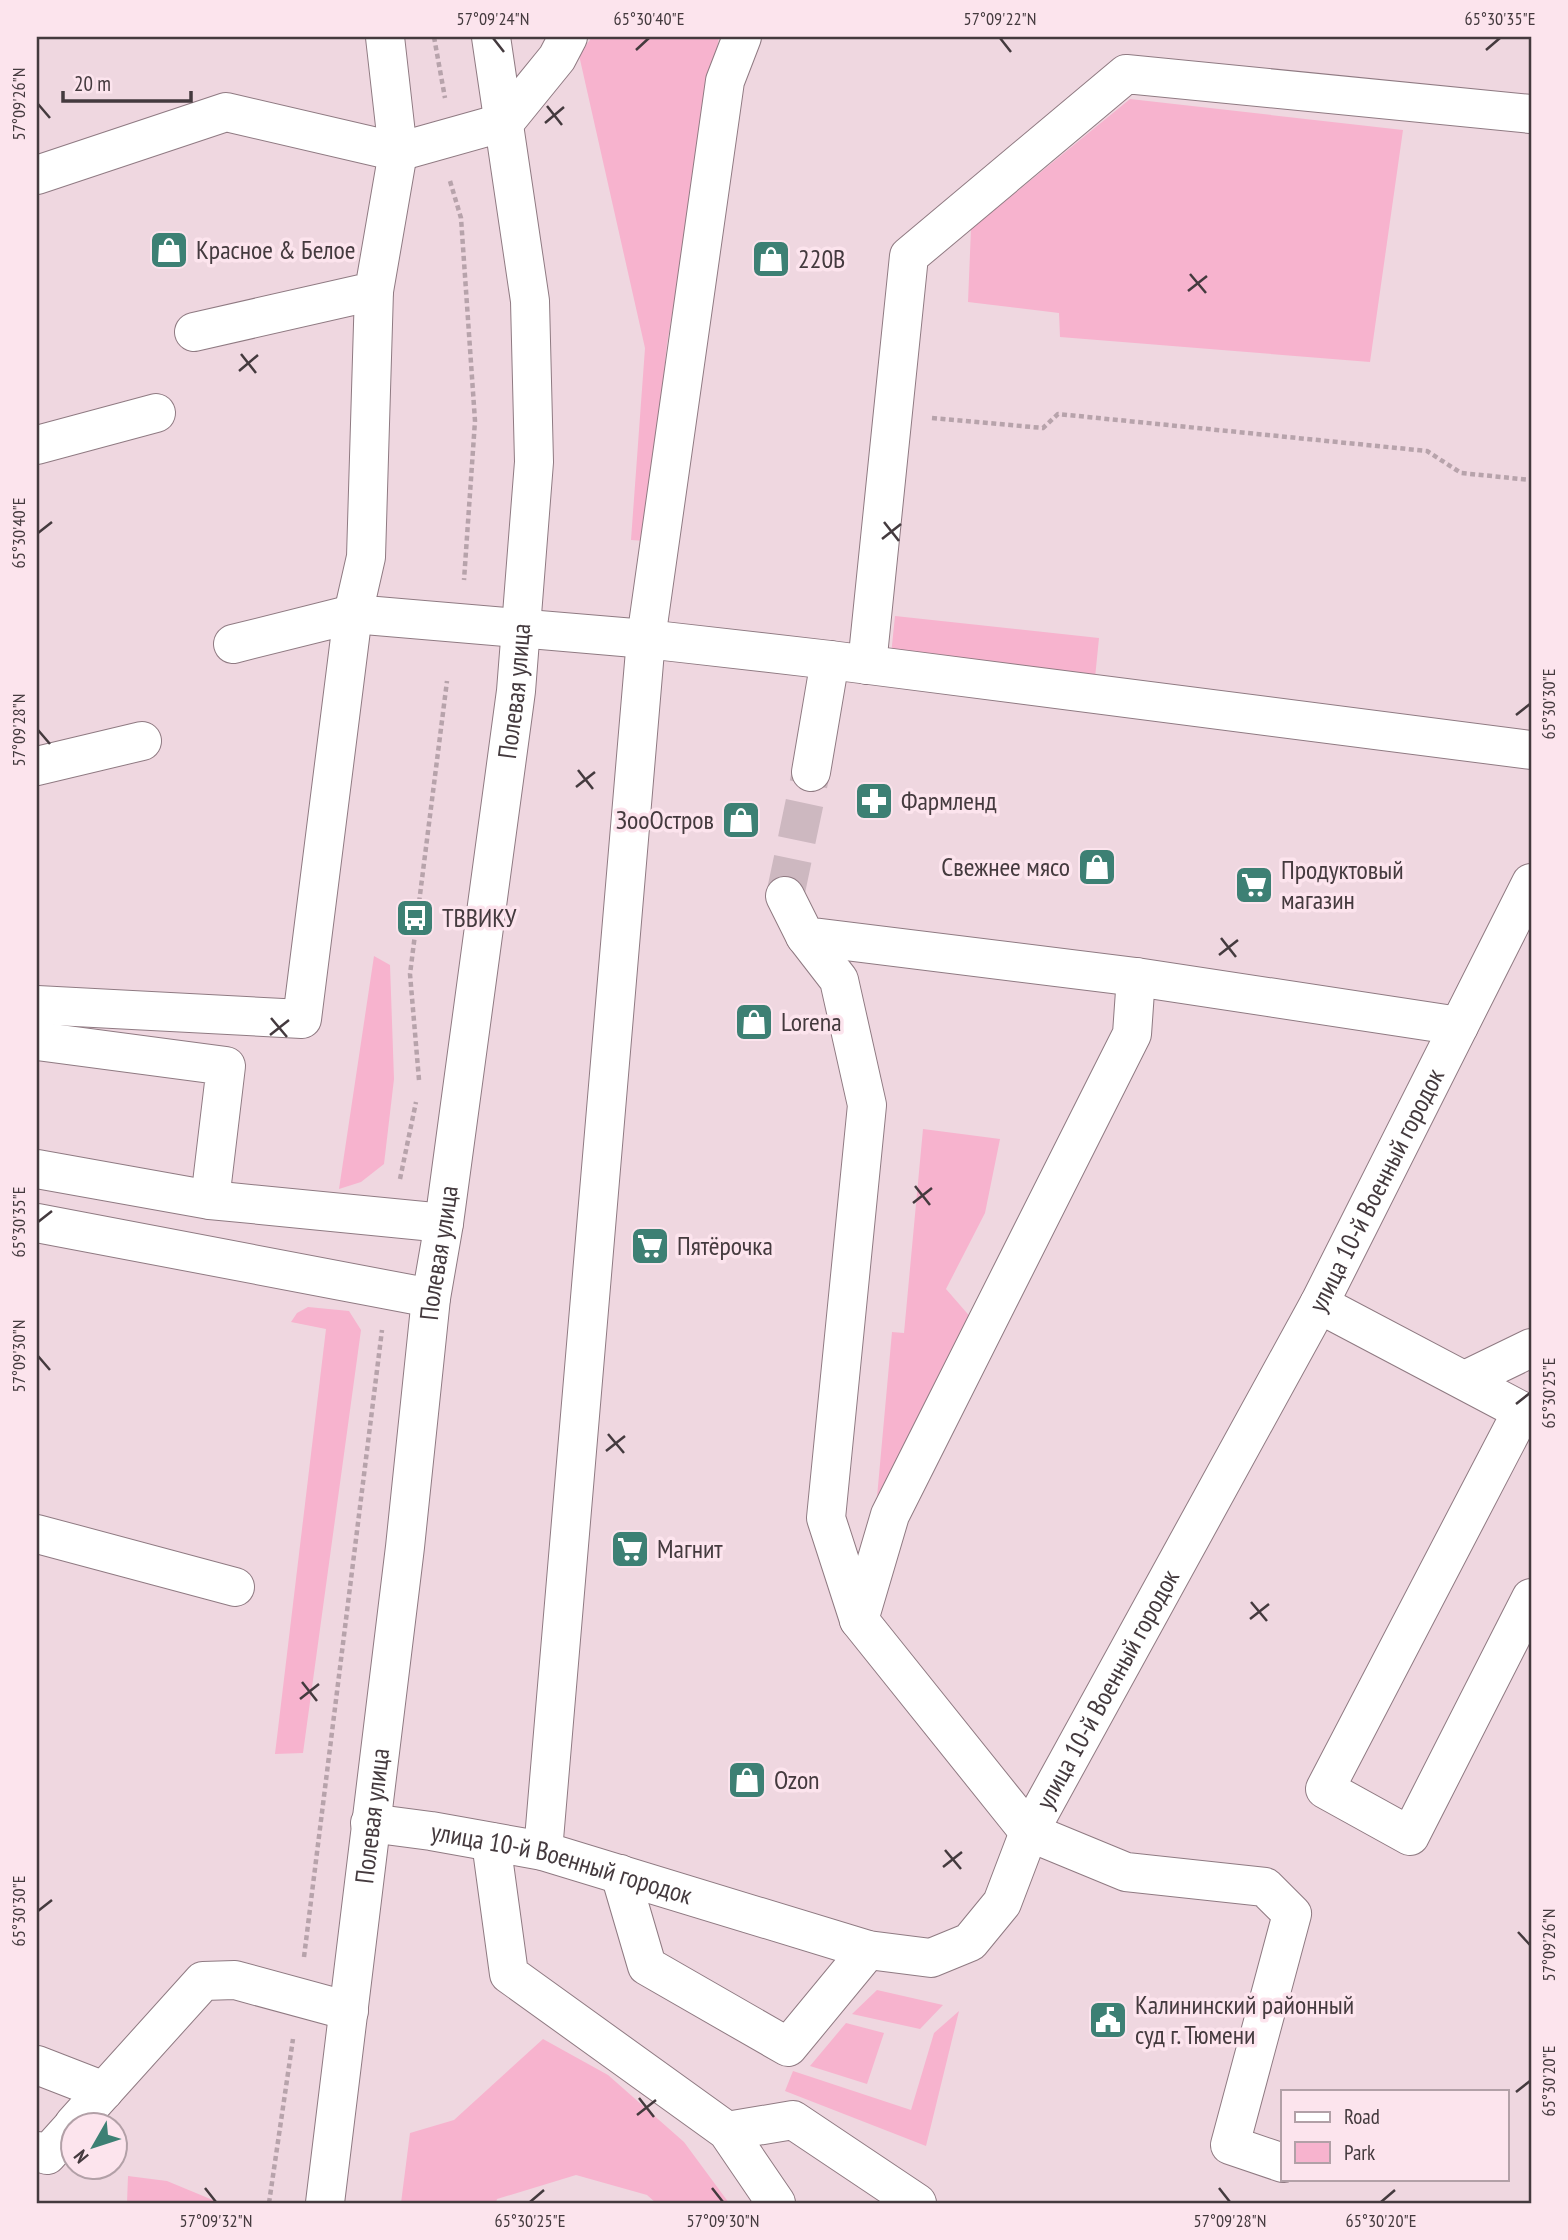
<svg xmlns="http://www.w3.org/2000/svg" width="1568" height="2240" font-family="'PT Sans Narrow',sans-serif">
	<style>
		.green { fill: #f7b3ce }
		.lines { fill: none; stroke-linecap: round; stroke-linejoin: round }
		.minor-tunnel { stroke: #cdb8c0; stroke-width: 38; stroke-dasharray: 38 19; stroke-linecap: butt }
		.minor-casing { stroke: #8f7a82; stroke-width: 40 }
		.path { stroke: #b7a3ab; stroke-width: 4.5; stroke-dasharray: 5 3.5; stroke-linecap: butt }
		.minor { stroke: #fff; stroke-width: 38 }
		.ticks { fill: none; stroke: #443a3e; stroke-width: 2.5 }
		.labels { text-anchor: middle; stroke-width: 7; stroke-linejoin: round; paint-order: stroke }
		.poi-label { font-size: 26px; fill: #443a3e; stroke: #fce4ed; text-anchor: start }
		.street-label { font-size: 26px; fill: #443a3e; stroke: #fce4ed }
		.neatline { fill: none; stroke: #443a3e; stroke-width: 2.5 }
		.ticks-label { font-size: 18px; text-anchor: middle; fill: #443a3e }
	</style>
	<rect width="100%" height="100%" fill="#efd7e0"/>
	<path class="green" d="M 592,37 L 719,37 L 667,344 L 646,541 L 631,540 L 645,348 L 579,55 Z
		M 1130,99 L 1403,130 L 1370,362 L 1060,337 L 1059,313 L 968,302 L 971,229 Z
		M 895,616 L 1099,638 L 1095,678 L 891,655 Z
		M 374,956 L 390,965 L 394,1079 L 384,1164 L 361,1182 L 339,1189 Z
		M 923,1129 L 1000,1139 L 985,1213 L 946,1289 L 973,1320 L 877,1497 L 892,1332 L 904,1333 Z
		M 308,1307 L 349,1311 L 361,1330 L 303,1753 L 275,1754 L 326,1329 L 291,1322 L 297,1313 Z
		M 877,1990 L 943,2005 L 920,2029 L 852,2014 Z
		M 959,2011 L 926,2146 L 785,2091 L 793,2071 L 911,2110 L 934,2033 Z
		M 846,2023 L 884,2033 L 867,2084 L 810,2066 Z
		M 543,2039 L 608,2075 L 684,2142 L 729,2203 L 656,2203 L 647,2195 L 576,2175 L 497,2199 L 496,2203 L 401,2203 L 410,2133 L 454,2120 Z
		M 128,2176 L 167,2181 L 220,2203 L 127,2203 Z"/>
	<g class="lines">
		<path class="minor-tunnel" d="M 785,896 L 811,772"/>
		<defs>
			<g id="minor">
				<path d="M 37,175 L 226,112 L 398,152 L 505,122 L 557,58 L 568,37"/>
				<path d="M 374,291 L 366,557 L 353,614 L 646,639 L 830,660 L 1531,750"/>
				<path d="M 194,332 L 374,291 L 398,152 L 385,37"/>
				<path d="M 37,445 L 156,413"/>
				<path d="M 867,665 L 909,256 L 1126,74 L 1531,114"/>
				<path d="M 37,766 L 142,741"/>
				<path d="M 811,772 L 830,660"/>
				<path d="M 785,896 L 805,936 L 1136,977 L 1459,1026"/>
				<path d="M 805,936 L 839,980 L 867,1105 L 826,1518 L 859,1620"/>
				<path d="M 1136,977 L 1132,1034 L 890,1515 L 859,1620 L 1029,1832 L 1126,1872 L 1265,1887 L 1292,1914 L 1230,2145 L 1283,2163"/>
				<path d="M 37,1005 L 302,1019 L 353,614 L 233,644"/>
				<path d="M 37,1041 L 226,1066 L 210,1200"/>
				<path d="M 37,1169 L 210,1200 L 444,1223"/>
				<path d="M 37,1223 L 431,1298"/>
				<path d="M 1319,1304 L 1531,1416"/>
				<path d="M 1465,1380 L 1531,1348"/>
				<path d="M 1522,1411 L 1325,1789 L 1410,1836 L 1531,1598"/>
				<path d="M 37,1534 L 235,1587"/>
				<path id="s1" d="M 370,1823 L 431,1831 L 543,1851 L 868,1950 L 931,1958 L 970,1942 L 1002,1903 L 1029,1832 L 1319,1304 L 1531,883"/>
				<path d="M 491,1842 L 509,1974 L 727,2131 L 776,2203"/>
				<path d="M 543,1851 L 646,639 L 725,81 L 742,37"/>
				<path d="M 620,1874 L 647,1966 L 788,2047 L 868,1950"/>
				<path d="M 37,2065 L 104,2091"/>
				<path d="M 74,2124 L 203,1981 L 235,1980 L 349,2011"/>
				<path d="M 727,2131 L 793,2120 L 917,2203"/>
				<path d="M 37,2151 L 47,2155 L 74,2125"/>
				<path id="s2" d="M 325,2203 L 405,1547 L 431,1298 L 444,1223 L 516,691 L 534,462 L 530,301 L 491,37"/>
			</g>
		</defs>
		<use href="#minor" class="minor-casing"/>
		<path class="path" d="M 434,37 L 445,98
			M 450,181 L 461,218 L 475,421 L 464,580
			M 932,418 L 1043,428 L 1058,414 L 1427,451 L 1461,473 L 1531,480
			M 419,1080 L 410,974 L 447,681
			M 400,1179 L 416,1102
			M 304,1957 L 382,1330
			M 269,2203 L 293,2039"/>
		<use href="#minor" class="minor"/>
	</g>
	<path class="ticks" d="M 493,38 L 504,52M 1000,38 L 1011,52M 636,50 L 649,38M 1486,50 L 1500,38M 38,104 L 50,118M 547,106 L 562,125M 545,123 L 564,107M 1190,274 L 1206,293M 1188,291 L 1207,276M 241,354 L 256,373M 239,371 L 258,355M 884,522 L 899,541M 38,533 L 52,522M 882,539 L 901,524M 1516,715 L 1530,704M 38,730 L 50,744M 578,770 L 593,789M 576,787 L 595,772M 1221,938 L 1236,957M 1219,955 L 1238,940M 271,1018 L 287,1037M 270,1035 L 289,1020M 915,1186 L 930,1205M 913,1203 L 932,1188M 38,1222 L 52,1211M 38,1356 L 50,1370M 1516,1404 L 1530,1393M 608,1434 L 624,1453M 606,1451 L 625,1436M 1251,1602 L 1267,1621M 1250,1619 L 1269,1604M 302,1682 L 317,1701M 300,1699 L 319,1684M 945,1850 L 961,1869M 943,1867 L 962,1852M 38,1911 L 52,1900M 1518,1932 L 1530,1945M 1516,2092 L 1530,2081M 639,2098 L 654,2117M 637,2115 L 656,2100M 205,2188 L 216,2202M 712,2188 L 723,2202M 1219,2188 L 1230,2202M 530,2202 L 544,2190M 1381,2202 L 1395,2190"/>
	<defs>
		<symbol id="shop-square" viewBox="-11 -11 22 22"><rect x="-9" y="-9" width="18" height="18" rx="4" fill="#3d8074" stroke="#fce4ed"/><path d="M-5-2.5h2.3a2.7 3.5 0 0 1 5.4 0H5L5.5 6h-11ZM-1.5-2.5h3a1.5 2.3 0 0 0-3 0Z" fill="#fff"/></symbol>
		<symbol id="pharmacy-square" viewBox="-11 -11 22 22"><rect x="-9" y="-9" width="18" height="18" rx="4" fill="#3d8074" stroke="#fce4ed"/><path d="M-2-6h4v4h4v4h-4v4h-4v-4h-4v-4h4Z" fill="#fff"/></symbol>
		<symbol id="supermarket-square" viewBox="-11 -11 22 22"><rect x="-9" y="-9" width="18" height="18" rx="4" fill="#3d8074" stroke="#fce4ed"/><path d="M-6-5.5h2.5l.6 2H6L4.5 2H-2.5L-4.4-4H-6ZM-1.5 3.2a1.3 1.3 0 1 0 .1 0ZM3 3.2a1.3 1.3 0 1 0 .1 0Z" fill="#fff"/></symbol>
		<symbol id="bus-square" viewBox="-11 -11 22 22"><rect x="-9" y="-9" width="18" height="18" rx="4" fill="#3d8074" stroke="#fce4ed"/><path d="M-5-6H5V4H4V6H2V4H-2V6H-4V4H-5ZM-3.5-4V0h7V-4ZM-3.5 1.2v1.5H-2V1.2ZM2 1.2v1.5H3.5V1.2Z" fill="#fff"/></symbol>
		<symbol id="civic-square" viewBox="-11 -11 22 22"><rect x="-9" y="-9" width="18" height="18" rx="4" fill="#3d8074" stroke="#fce4ed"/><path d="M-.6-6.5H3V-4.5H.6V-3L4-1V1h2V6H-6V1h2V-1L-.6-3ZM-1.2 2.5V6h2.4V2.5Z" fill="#fff"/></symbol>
	</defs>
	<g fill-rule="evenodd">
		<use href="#shop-square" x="147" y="228" width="44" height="44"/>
		<use href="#shop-square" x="749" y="237" width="44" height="44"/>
		<use href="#pharmacy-square" x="852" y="779" width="44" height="44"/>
		<use href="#shop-square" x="719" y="798" width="44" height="44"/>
		<use href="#shop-square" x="1075" y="845" width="44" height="44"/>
		<use href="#supermarket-square" x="1232" y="863" width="44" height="44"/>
		<use href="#bus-square" x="393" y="896" width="44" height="44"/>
		<use href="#shop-square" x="732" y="1000" width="44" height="44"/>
		<use href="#supermarket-square" x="628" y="1224" width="44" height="44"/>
		<use href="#supermarket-square" x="608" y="1527" width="44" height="44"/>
		<use href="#shop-square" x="725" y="1758" width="44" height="44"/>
		<use href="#civic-square" x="1086" y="1998" width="44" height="44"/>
	</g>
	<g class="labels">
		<g class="poi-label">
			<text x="196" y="259">Красное &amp; Белое</text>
			<text x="798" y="268">220В</text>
			<text x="901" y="810">Фармленд</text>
			<text x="714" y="829" text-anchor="end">ЗооОстров</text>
			<text x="1070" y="876" text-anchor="end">Свежнее мясо</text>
			<text x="1281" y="879">Продуктовый<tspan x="1281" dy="30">магазин</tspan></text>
			<text x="442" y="927">ТВВИКУ</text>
			<text x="781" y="1031">Lorena</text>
			<text x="677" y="1255">Пятёрочка</text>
			<text x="657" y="1558">Магнит</text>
			<text x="774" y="1789">Ozon</text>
			<text x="1135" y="2014">Калининский районный<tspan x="1135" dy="30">суд г. Тюмени</tspan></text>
		</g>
		<g class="street-label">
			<text dy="9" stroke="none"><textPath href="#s2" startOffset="1524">Полевая улица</textPath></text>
			<text dy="9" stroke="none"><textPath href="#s1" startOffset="1477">улица 10-й Военный городок</textPath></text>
			<text dy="9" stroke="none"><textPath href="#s2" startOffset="957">Полевая улица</textPath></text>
			<text dy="9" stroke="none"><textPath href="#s1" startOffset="910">улица 10-й Военный городок</textPath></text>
			<text dy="9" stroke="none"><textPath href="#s2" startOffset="390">Полевая улица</textPath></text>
			<text dy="9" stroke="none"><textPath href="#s1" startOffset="196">улица 10-й Военный городок</textPath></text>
		</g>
	</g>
	<rect width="1568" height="2240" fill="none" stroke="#fce4ed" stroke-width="77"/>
	<rect x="1281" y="2090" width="228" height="91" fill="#fce4ed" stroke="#b2a0a7" stroke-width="2"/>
	<rect x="1295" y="2112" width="35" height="10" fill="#ffffff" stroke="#b2a0a7" stroke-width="2"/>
	<text x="1344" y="2124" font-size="21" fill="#443a3e">Road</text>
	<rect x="1295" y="2142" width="35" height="21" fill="#f7b3ce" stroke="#b2a0a7" stroke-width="2"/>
	<text x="1344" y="2160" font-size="21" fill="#443a3e">Park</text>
	<g transform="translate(94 2146) rotate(231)"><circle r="33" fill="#fce4ed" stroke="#b2a0a7" stroke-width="2"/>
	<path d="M0-5L12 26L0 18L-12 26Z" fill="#3d8074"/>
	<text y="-10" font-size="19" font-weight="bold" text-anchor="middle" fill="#443a3e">N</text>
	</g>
	<path d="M63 91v10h128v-10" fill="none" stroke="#443a3e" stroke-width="3.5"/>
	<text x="74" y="91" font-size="21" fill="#443a3e" stroke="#fce4ed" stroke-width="5" paint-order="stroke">20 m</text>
	<rect x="38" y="38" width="1492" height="2164" class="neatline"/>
	<g class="ticks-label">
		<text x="493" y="25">57°09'24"N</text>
		<text x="649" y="25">65°30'40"E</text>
		<text x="1000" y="25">57°09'22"N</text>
		<text x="1500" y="25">65°30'35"E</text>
		<text transform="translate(19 104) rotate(-90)" y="6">57°09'26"N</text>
		<text transform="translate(19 533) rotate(-90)" y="6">65°30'40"E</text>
		<text transform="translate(1549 704) rotate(-90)" y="6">65°30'30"E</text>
		<text transform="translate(19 730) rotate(-90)" y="6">57°09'28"N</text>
		<text transform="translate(19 1222) rotate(-90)" y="6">65°30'35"E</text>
		<text transform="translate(19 1356) rotate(-90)" y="6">57°09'30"N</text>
		<text transform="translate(1549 1393) rotate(-90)" y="6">65°30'25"E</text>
		<text transform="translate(19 1911) rotate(-90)" y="6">65°30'30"E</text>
		<text transform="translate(1549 1945) rotate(-90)" y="6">57°09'26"N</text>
		<text transform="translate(1549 2081) rotate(-90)" y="6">65°30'20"E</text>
		<text x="216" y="2227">57°09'32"N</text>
		<text x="530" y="2227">65°30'25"E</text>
		<text x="723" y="2227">57°09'30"N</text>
		<text x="1230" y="2227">57°09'28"N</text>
		<text x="1381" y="2227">65°30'20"E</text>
	</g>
</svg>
